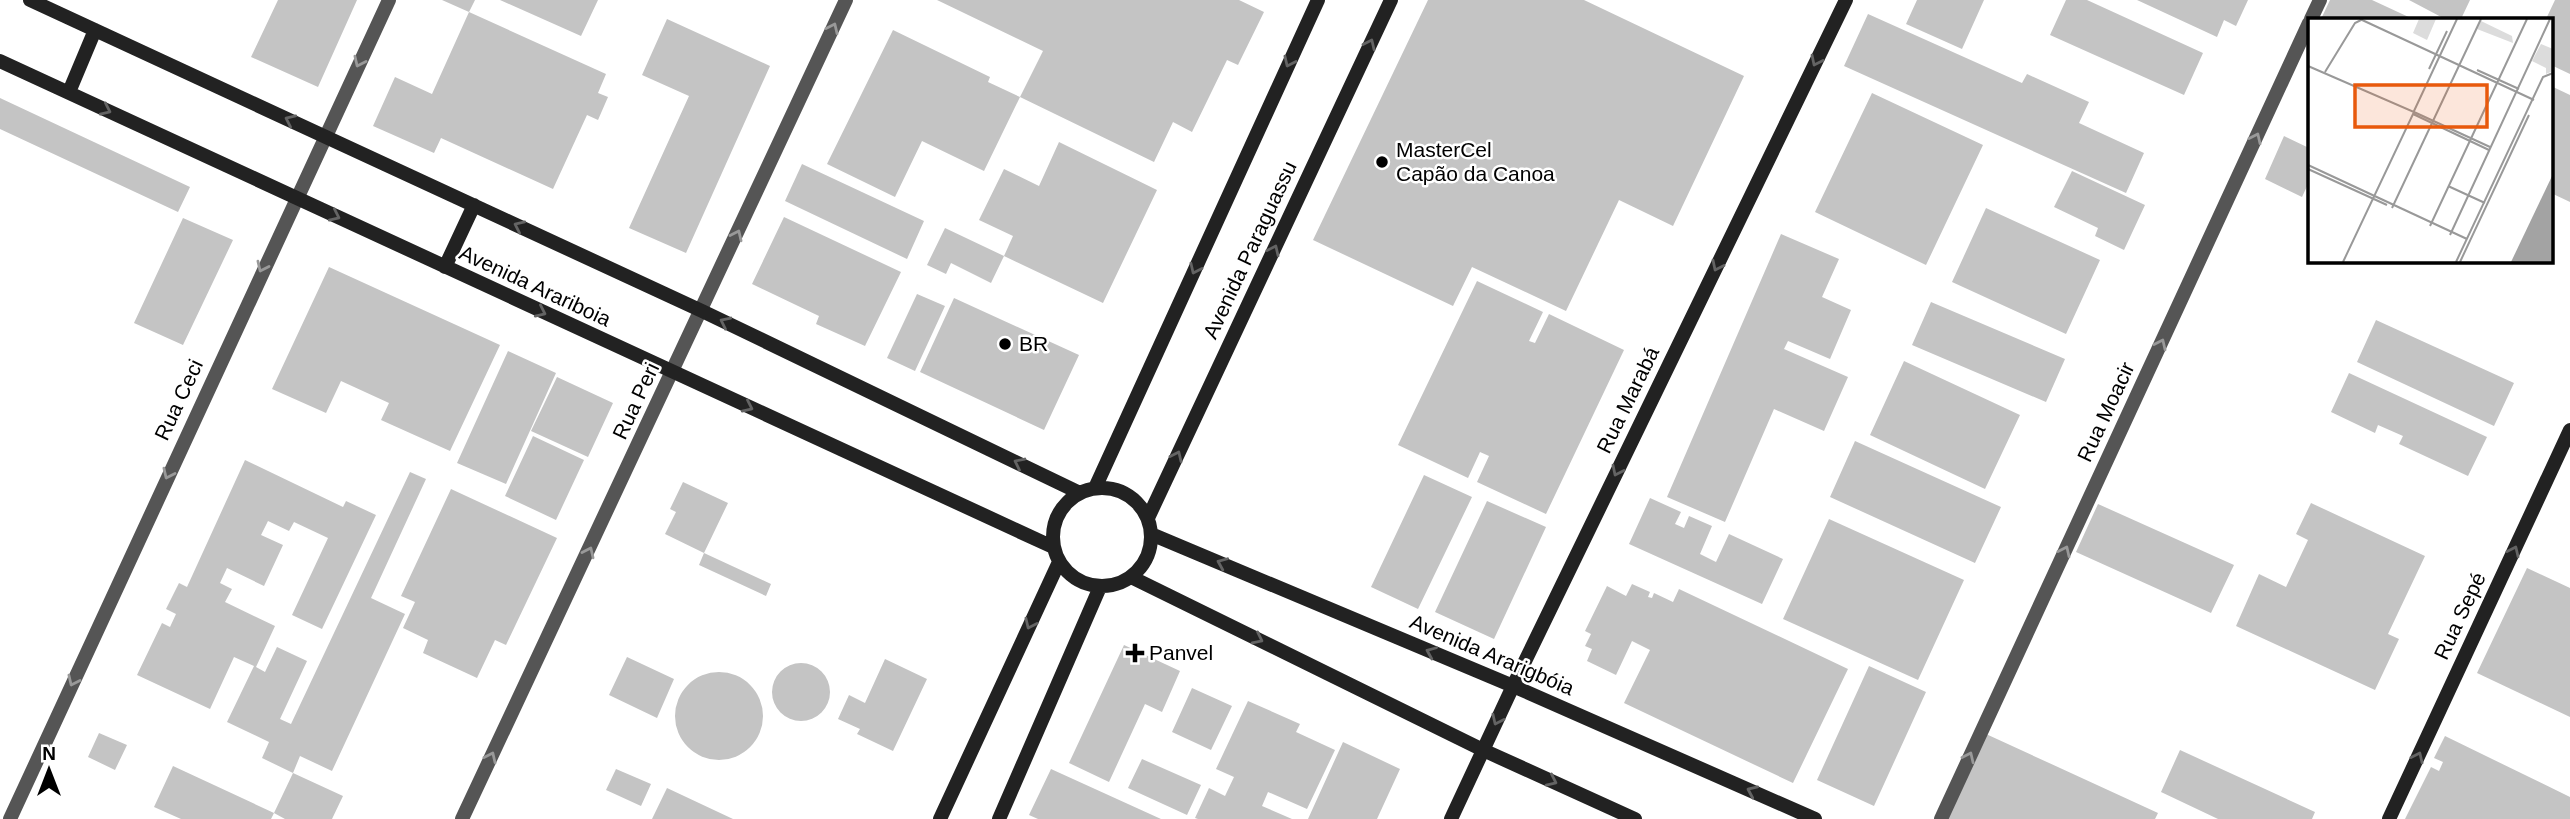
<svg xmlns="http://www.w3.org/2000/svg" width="2570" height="819" font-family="Helvetica,sans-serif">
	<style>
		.building { fill: #c4c4c4 }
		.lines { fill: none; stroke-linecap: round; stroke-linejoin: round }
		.street { stroke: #555; stroke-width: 14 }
		.secondary { stroke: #222; stroke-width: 14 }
		.oneway { stroke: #999 }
		.oneway2 { stroke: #646464 }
		.poi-dot { fill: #000; stroke: #fff; stroke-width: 2.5 }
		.labels { text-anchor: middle; stroke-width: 5; stroke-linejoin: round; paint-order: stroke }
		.poi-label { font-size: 21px; fill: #000; stroke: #fff; text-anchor: start }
		.street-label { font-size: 21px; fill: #000; stroke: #fff }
		.inset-road { fill: none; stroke: #999; stroke-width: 2 }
		.view { fill: #e8590c; fill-opacity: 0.15; stroke: #e8590c; stroke-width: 3.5 }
		.inset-edge { fill: none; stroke: #000; stroke-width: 3.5 }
	</style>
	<rect width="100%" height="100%" fill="#fff"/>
	<path class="building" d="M 278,0 L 357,0 L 318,87 L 251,57 Z
		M 442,0 L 475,0 L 469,12 L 606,74 L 598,93 L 608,97 L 598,120 L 587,115 L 553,189 L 441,138 L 434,153 L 373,126 L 395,77 L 432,94 L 469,12 Z
		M 500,0 L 598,0 L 581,36 Z
		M 937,0 L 1239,0 L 1264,12 L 1238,65 L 1227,60 L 1192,132 L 1173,122 L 1154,162 L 1020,97 L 1043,51 Z
		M 1428,0 L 1584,0 L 1744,76 L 1673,226 L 1619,200 L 1566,311 L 1472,267 L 1453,306 L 1313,240 Z
		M 1917,0 L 1984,0 L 1962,49 L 1906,24 Z
		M 2066,0 L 2087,0 L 2203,53 L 2184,95 L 2050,35 Z
		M 2137,0 L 2248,0 L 2236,26 L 2224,20 L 2217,37 Z
		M 2330,0 L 2372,0 L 2413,19 L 2321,19 Z
		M 2409,0 L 2470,0 L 2461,19 L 2445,19 Z
		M 2555,0 L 2570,0 L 2570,74 L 2551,65 L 2551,19 L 2546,19 Z
		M 1868,14 L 2022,83 L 2027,74 L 2089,102 L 2079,123 L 2144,153 L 2126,193 L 1844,66 Z
		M 667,19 L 770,66 L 686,253 L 629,228 L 689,96 L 642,75 Z
		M 893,30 L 990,77 L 988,82 L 1020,97 L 984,171 L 922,141 L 895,197 L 827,164 Z
		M 2551,86 L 2570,95 L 2570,202 L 2551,193 Z
		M 1872,93 L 1983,145 L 1926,265 L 1815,212 Z
		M 0,98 L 190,187 L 178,212 L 0,129 Z
		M 2284,136 L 2309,148 L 2309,182 L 2302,197 L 2265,179 Z
		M 1059,142 L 1157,190 L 1103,303 L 1004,256 L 991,283 L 951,263 L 946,274 L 927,265 L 945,228 L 1004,256 L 1013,236 L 979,220 L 1004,169 L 1039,186 Z
		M 802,164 L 924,221 L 907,259 L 785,201 Z
		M 2072,171 L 2145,205 L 2124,250 L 2095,236 L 2098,228 L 2054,207 Z
		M 1986,208 L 2100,260 L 2066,334 L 1952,282 Z
		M 784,217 L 901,272 L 865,346 L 816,324 L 819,316 L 752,284 Z
		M 183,218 L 233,240 L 183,345 L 134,323 Z
		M 1781,234 L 1839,259 L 1822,297 L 1851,310 L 1830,359 L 1788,341 L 1784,349 L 1848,377 L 1824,431 L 1774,409 L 1725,522 L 1667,497 Z
		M 329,267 L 500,345 L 450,451 L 381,420 L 389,403 L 341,381 L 326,413 L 272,389 Z
		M 1477,281 L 1543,312 L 1529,341 L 1535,343 L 1549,314 L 1624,350 L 1546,514 L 1477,482 L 1489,456 L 1480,452 L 1468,478 L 1398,445 Z
		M 917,294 L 945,306 L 915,371 L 887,358 Z
		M 954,298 L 1079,355 L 1044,430 L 920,372 Z
		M 1931,302 L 2065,359 L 2046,402 L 1912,345 Z
		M 2376,320 L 2514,383 L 2494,426 L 2357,362 Z
		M 508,351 L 556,373 L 506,484 L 457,463 Z
		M 1904,361 L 2020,415 L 1985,489 L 1870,435 Z
		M 2349,373 L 2487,437 L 2468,476 L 2399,444 L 2403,436 L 2378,425 L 2375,433 L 2331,412 Z
		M 557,377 L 613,403 L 588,457 L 531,431 Z
		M 533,436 L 584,460 L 556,520 L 505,496 Z
		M 1855,441 L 2001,507 L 1975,563 L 1830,497 Z
		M 245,460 L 343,507 L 346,501 L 376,515 L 322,629 L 292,615 L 328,538 L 294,522 L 289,531 L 268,521 L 261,535 L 283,545 L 264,586 L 227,568 L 220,583 L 232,589 L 225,602 L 275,626 L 256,667 L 265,672 L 277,647 L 307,661 L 280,719 L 291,724 L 410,472 L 426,479 L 371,598 L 405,614 L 332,771 L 300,756 L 293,773 L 262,758 L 269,742 L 227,722 L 254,666 L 234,657 L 210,709 L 137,675 L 162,623 L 170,627 L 176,614 L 166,609 L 179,583 L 187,587 Z
		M 1424,475 L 1472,497 L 1418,609 L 1371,587 Z
		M 683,482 L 728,503 L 704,553 L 771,584 L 766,596 L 699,565 L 704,553 L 665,534 L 676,512 L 670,509 Z
		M 451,489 L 557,538 L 506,645 L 495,640 L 477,678 L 423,653 L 428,640 L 403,628 L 415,602 L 401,596 Z
		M 1650,498 L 1681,512 L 1675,524 L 1684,528 L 1689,516 L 1712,526 L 1700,554 L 1716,562 L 1729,534 L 1783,559 L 1762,604 L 1629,544 Z
		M 1487,501 L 1546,527 L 1494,639 L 1435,612 Z
		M 2311,503 L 2425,556 L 2388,634 L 2399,639 L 2375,690 L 2236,626 L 2259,574 L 2286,587 L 2308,540 L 2296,534 Z
		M 2098,504 L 2234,565 L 2211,613 L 2076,552 Z
		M 1829,519 L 1964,580 L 1918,680 L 1783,619 Z
		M 2527,568 L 2570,588 L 2570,717 L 2477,673 Z
		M 1632,584 L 1650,592 L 1648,597 L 1652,598 L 1654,593 L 1673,602 L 1679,589 L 1848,669 L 1793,783 L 1624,703 L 1650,650 L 1632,641 L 1616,675 L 1587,661 L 1592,649 L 1585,646 L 1591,634 L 1585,631 L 1607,586 L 1626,596 Z
		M 1124,645 L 1180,671 L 1162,712 L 1145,704 L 1109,782 L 1069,763 Z
		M 627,657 L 674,679 L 657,718 L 609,695 Z
		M 885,659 L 927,679 L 893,751 L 857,734 L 860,729 L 838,719 L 849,695 L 865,703 Z
		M772 692a29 29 0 1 1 58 0a29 29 0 1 1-58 0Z
		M 1869,666 L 1926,692 L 1874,806 L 1817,780 Z
		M675 716a44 44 0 1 1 88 0a44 44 0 1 1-88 0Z
		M 1192,688 L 1232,706 L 1211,750 L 1172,732 Z
		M 1248,701 L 1300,724 L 1296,732 L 1335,750 L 1307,809 L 1268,792 L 1262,806 L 1292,819 L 1198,819 L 1195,818 L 1209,788 L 1225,796 L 1234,777 L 1216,769 Z
		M 99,733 L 127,745 L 115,770 L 88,757 Z
		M 1986,734 L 2158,813 L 2155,819 L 1947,819 Z
		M 2445,736 L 2570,797 L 2570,819 L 2405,819 L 2431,767 L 2439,771 L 2443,762 L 2434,758 Z
		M 1343,742 L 1400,769 L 1377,819 L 1308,819 Z
		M 2180,750 L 2315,812 L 2312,819 L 2218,819 L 2161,792 Z
		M 1142,759 L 1201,785 L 1187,815 L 1128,788 Z
		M 173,766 L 274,813 L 271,819 L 181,819 L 154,807 Z
		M 616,769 L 651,784 L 641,806 L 606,790 Z
		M 1051,769 L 1161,819 L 1038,819 L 1029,815 Z
		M 293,773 L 343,796 L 332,819 L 285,819 L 274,813 Z
		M 667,788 L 733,819 L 652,819 Z"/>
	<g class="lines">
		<path class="street" d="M 2311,19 L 2320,0
			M 10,819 L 389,0
			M 462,819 L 846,0
			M 1941,819 L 2309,23"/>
		<path class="secondary" d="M 30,0 L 702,311 L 1080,493
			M 0,61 L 1053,547
			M 69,92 L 95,30
			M 445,267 L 474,205
			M1053 537a49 49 0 1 1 98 0a49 49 0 1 1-98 0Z
			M 1095,488 L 1318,0
			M 1148,518 L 1391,0
			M 1151,534 L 1513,686 L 1815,819
			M 1131,577 L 1483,750 L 1635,819
			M 940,819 L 1059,562
			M 999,819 L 1100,587
			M 1451,819 L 1513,686 L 1846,0
			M 2389,819 L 2570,430"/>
	</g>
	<defs><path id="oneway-chevron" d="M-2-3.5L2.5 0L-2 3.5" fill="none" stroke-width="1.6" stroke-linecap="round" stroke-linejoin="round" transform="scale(1.75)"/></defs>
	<g class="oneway">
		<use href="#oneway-chevron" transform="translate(833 28) rotate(-65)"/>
		<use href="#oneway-chevron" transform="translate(359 62) rotate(115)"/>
		<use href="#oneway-chevron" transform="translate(2256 138) rotate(-65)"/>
		<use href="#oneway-chevron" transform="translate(737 235) rotate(-65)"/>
		<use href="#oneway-chevron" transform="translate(262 267) rotate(115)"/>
		<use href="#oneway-chevron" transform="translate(2161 344) rotate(-65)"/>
		<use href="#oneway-chevron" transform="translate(168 474) rotate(115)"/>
		<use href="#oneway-chevron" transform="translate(2065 551) rotate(-65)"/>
		<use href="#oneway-chevron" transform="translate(589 552) rotate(-65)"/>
		<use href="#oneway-chevron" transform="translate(73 681) rotate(115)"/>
		<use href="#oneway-chevron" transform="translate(491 757) rotate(-65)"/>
		<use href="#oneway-chevron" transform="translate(1969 757) rotate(-65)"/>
	</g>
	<g class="oneway2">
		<use href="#oneway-chevron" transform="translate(1370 44) rotate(-65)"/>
		<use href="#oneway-chevron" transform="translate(1816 61) rotate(116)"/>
		<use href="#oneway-chevron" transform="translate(1289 62) rotate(115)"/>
		<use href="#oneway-chevron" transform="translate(106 110) rotate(25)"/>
		<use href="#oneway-chevron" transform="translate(290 120) rotate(-155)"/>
		<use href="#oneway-chevron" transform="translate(335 216) rotate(25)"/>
		<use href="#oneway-chevron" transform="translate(519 226) rotate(-155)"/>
		<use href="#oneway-chevron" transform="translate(1274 250) rotate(-65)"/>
		<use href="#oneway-chevron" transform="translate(1717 266) rotate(116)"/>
		<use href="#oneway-chevron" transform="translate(1195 269) rotate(115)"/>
		<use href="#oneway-chevron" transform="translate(541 312) rotate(25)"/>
		<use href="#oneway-chevron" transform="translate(725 322) rotate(-154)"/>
		<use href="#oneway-chevron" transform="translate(748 407) rotate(25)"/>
		<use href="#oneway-chevron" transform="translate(1177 456) rotate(-65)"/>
		<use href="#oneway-chevron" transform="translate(1019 463) rotate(-154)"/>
		<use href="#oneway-chevron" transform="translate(1617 471) rotate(116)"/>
		<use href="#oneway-chevron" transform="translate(2514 551) rotate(-65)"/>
		<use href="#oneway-chevron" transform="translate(1222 563) rotate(-157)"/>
		<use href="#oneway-chevron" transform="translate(1030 624) rotate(115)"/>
		<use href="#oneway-chevron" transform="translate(1258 639) rotate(26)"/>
		<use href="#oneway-chevron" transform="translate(1431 652) rotate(-157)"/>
		<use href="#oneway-chevron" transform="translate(1497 720) rotate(115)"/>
		<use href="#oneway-chevron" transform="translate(2418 757) rotate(-65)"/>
		<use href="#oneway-chevron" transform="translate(1552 781) rotate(25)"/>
		<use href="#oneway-chevron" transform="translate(1752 791) rotate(-156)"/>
	</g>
	<g class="poi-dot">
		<circle cx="1382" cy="162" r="7"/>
		<circle cx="1005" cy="344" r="7"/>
		<path d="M1131.5 642.5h7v7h7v7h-7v7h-7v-7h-7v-7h7z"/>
	</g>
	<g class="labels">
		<g class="poi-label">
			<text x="1396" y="157">MasterCel<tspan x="1396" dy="24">Capão da Canoa</tspan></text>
			<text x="1019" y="351">BR</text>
			<text x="1149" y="660">Panvel</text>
		</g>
		<g class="street-label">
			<text transform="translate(1250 250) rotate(-65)" y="7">Avenida Paraguassu</text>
			<text transform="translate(535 286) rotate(25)" y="7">Avenida Arariboia</text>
			<text transform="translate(179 400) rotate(-65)" y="7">Rua Ceci</text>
			<text transform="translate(1628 400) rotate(-64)" y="7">Rua Marabá</text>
			<text transform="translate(636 401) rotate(-65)" y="7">Rua Peri</text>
			<text transform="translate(2106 412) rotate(-65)" y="7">Rua Moacir</text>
			<text transform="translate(2460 616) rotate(-65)" y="7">Rua Sepé</text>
			<text transform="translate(1492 655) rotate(23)" y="7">Avenida Ararigbóia</text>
		</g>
	</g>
	<g transform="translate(2308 18)">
		<rect width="245" height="245" fill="#fff"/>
		<path d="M 111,1 L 128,1 L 119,22 L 105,15 ZM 173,3 L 204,18 L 205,25 L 169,11 ZM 233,26 L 245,31 L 245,53 L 238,56 L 238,50 L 224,43 Z" fill="#dcdcdc"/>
		<path d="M 245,156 L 245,244 L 203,244 Z" fill="#a3a3a3"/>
		<path class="inset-road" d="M 52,1 L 226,82M 0,48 L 106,94 L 35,244M 121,51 L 139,13M 169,52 L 211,71M 17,54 L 47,5 L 55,1M 106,93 L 149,1M 106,94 L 182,129M 105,96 L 181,132M 0,147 L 159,221M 0,151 L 79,187M 140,168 L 177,185M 84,190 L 173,1M 122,208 L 219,1M 142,217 L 242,1M 148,244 L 235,59 L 245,55M 152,244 L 221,97"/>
		<path class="view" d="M 47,67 L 179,67 L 179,109 L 47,109 Z"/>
		<rect width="245" height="245" class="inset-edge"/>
	</g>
	<g transform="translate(49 770)" stroke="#ffffff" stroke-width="5" paint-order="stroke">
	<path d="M0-5L12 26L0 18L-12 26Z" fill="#000000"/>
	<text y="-10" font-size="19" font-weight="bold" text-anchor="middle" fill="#000000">N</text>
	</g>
</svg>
